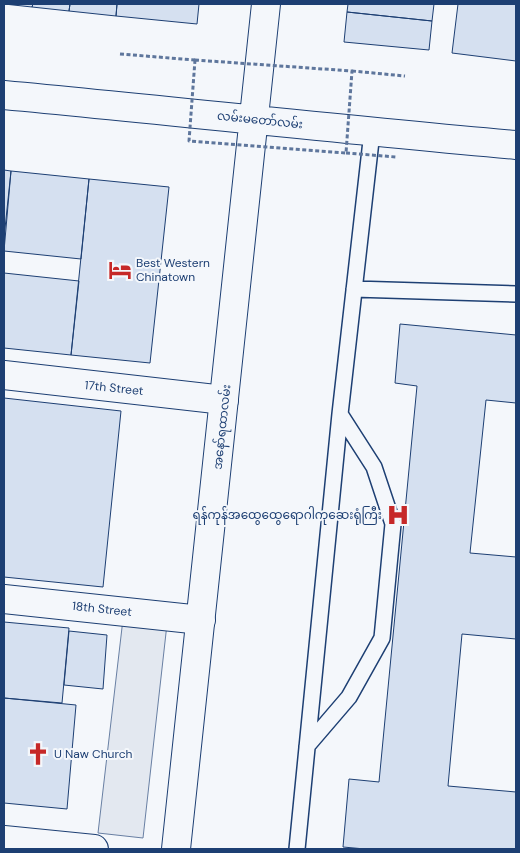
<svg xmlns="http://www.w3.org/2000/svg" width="520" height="853" font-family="'DM Sans','Noto Sans Myanmar',sans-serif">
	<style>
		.parking { fill: #e3e8f0; stroke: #687fa3 }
		.building { fill: #d5e0f0; stroke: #1d3f73 }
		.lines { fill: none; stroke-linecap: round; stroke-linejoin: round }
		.service-casing { stroke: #1d3f73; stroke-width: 18 }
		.minor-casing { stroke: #1d3f73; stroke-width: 30 }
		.secondary-casing { stroke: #1d3f73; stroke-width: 30 }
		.path { stroke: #5e769c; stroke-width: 3; stroke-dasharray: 4 2.5; stroke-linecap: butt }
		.service { stroke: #f4f7fb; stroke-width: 15 }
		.minor { stroke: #f4f7fb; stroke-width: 28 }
		.secondary { stroke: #f4f7fb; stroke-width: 28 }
		.path-bridge { stroke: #5e769c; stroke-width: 3; stroke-dasharray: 4 2.5; stroke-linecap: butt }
		.labels { text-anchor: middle; stroke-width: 4; stroke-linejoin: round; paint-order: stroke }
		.street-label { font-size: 12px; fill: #1d3f73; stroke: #f4f7fb }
		.poi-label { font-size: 12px; fill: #1d3f73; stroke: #f4f7fb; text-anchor: start }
	</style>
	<rect width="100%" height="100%" fill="#f4f7fb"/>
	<path class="parking" d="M 123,619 L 167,624 L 143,838 L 98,833 Z"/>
	<path class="building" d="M 4,4 L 33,4 L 32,7 Z
		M 33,4 L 70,4 L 69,11 L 32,7 Z
		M 70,4 L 117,4 L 116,16 L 69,11 Z
		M 117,4 L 199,4 L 197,24 L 116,16 Z
		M 348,4 L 434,4 L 432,21 L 347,12 Z
		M 458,4 L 516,4 L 516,61 L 452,53 Z
		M 347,12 L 432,21 L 429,50 L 344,42 Z
		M 4,170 L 11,171 L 4,238 Z
		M 11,171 L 89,179 L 81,259 L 4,251 Z
		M 89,179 L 169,187 L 150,363 L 71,355 Z
		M 4,273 L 79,281 L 71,355 L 4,348 Z
		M 400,324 L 516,335 L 516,403 L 486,400 L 470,553 L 516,557 L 516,639 L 462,634 L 448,786 L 516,792 L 516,849 L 365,849 L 343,847 L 349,779 L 379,782 L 417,386 L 395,383 Z
		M 4,398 L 121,411 L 103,587 L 4,577 Z
		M 4,622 L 69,628 L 62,703 L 4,698 Z
		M 69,631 L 107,635 L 103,689 L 64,685 Z
		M 4,698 L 76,705 L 67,809 L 4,803 Z"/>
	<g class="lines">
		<defs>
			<path id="service" d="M 354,289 L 516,294
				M 307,746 L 349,697 L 382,638 L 393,524 L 374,467 L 340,414
				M 297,849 L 340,414 L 372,132"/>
			<path id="minor" d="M 4,375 L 224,400
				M 4,599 L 201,620
				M 4,840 L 94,849"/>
			<path id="secondary" d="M 4,95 C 175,111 345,130 516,145
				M 176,849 L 266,4"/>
		</defs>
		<use href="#service" class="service-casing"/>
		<use href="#minor" class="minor-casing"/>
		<use href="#secondary" class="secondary-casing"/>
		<path class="path" d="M 120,54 L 195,60
			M 352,71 L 405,76"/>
		<use href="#service" class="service"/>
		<use href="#minor" class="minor"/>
		<use href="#secondary" class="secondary"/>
		<path class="path-bridge" d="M 195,60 L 352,71 L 346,153 L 189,141 Z
			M 346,153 L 396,157"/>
	</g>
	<defs>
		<symbol id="hotel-bare" viewBox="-9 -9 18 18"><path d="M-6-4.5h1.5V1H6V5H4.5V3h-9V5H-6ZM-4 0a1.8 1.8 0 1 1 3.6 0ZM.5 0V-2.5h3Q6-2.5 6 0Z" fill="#c62828" stroke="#f4f7fb" stroke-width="2.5" paint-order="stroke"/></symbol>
		<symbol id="hospital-bare" viewBox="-9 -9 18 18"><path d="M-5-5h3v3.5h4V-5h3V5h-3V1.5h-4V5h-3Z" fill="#c62828" stroke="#f4f7fb" stroke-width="2.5" paint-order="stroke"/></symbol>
		<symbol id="church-bare" viewBox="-9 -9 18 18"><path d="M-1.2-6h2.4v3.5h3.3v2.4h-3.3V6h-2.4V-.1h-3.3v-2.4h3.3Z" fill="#c62828" stroke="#f4f7fb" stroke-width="2.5" paint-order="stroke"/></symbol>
	</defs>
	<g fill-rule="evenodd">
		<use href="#hotel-bare" x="104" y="254" width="32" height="32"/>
		<use href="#hospital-bare" x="382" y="499" width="32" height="32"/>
		<use href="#church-bare" x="22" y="738" width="32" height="32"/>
	</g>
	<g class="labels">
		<g class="street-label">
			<text transform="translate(260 120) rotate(6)" y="4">လမ်းမတော်လမ်း</text>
			<text transform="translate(114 388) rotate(6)" y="4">17th Street</text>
			<text transform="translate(222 427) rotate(-84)" y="4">အနော်ရထာလမ်း</text>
			<text transform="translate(102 609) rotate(6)" y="4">18th Street</text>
		</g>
		<g class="poi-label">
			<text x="136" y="267">Best Western<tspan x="136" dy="14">Chinatown</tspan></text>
			<text x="382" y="519" text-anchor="end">ရန်ကုန်အထွေထွေရောဂါကုဆေးရုံကြီး</text>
			<text x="54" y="758">U Naw Church</text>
		</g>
	</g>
	<rect width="520" height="853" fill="none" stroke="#1d3f73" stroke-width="10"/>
</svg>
